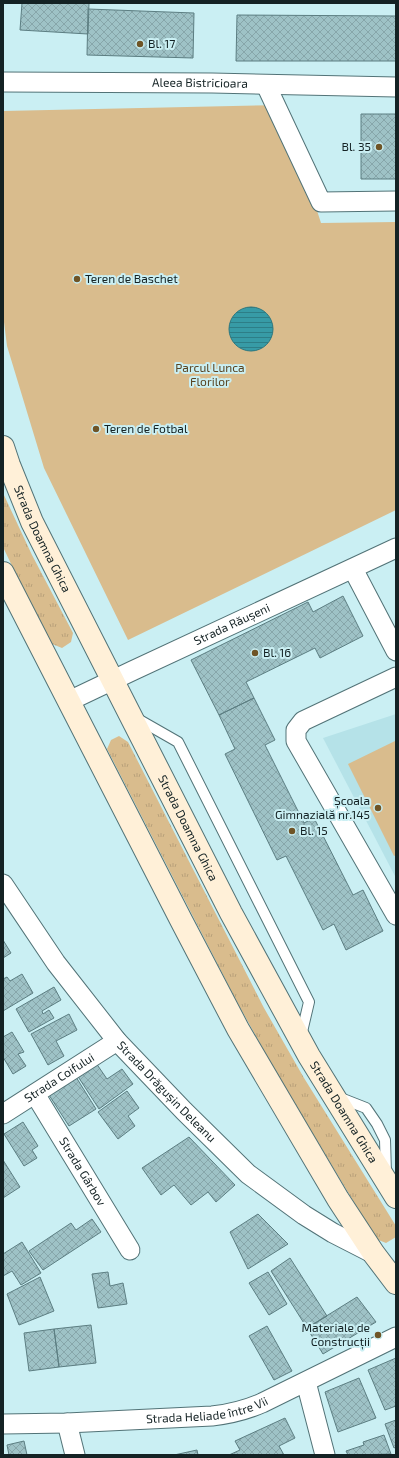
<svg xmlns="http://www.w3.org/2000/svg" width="399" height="1458" font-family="'Exo 2',sans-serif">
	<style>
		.built { fill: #b5e2e8 }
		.grass { fill: url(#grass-tufts) }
		.park { fill: #d9bc8d }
		.water { fill: url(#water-rules); stroke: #2c777f }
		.building { fill: url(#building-cross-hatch); stroke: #5c7e82 }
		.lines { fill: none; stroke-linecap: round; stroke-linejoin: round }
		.service-casing { stroke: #527377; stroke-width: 12 }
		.minor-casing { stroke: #527377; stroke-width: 21 }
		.secondary-casing { stroke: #527377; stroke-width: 24 }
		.service { stroke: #fff; stroke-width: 10 }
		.minor { stroke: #fff; stroke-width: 19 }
		.secondary { stroke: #fff0d8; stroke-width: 22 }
		.poi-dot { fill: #6f5426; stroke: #caeff3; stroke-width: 1.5 }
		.labels { text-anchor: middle; stroke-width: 4; stroke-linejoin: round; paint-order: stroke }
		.poi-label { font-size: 12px; fill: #142224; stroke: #caeff3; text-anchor: start }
		.street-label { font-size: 12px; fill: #142224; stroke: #caeff3 }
		.park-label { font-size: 12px; fill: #594422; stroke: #caeff3 }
	</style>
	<defs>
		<pattern id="grass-tufts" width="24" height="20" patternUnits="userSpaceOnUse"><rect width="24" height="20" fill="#d9bc8d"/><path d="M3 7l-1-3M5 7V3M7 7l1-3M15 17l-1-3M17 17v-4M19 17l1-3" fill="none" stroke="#b9a17a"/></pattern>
		<pattern id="water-rules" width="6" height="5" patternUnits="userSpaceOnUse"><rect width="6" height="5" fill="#379ba6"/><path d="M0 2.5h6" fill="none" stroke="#2d7e87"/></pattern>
		<pattern id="building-cross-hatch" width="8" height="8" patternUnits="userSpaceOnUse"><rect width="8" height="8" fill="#9ec2c6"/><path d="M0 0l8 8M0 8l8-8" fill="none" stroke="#87a6aa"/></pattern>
	</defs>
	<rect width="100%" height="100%" fill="#caeff3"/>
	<path class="built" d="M 396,714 L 396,878 L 323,738 Z"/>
	<path class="grass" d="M 3,493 L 32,555 L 73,633 L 71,642 L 62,648 L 52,644 L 22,587 L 3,547 Z
		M 119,736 L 128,742 L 264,1008 L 304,1078 L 396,1226 L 396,1237 L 386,1243 L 376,1239 L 277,1074 L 237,1002 L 107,749 L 111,740 Z"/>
	<path class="park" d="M 283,105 L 321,223 L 396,222 L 396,510 L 128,640 L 44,468 L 7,346 L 3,314 L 3,111 Z
		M 395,741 L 396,855 L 394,856 L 348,764 Z"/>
	<path class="water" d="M229 329a22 22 0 1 1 44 0a22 22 0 1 1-44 0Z"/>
	<path class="building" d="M 22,3 L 89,3 L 88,34 L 20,30 Z
		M 88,9 L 194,13 L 193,58 L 87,55 Z
		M 237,15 L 396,16 L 396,61 L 236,61 Z
		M 361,114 L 396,114 L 396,179 L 361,179 Z
		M 343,596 L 363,636 L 320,658 L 315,648 L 246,682 L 254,698 L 219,715 L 191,660 L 308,602 L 313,612 Z
		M 254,698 L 275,740 L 265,745 L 304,823 L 314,818 L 353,895 L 363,890 L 383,931 L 346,950 L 334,924 L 323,930 L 286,856 L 277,860 L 225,754 L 235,749 L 219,715 Z
		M 3,940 L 11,953 L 3,958 Z
		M 22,974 L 33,993 L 3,1011 L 3,979 L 7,977 L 10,981 Z
		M 54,987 L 61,1000 L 42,1011 L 43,1014 L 49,1010 L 54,1018 L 29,1032 L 16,1009 Z
		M 69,1014 L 77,1030 L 56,1041 L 64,1056 L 48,1065 L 31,1034 Z
		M 12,1032 L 24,1052 L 18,1054 L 26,1066 L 13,1074 L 3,1057 L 3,1037 Z
		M 96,1063 L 107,1079 L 122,1069 L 133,1084 L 99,1109 L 77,1075 Z
		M 76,1077 L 96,1109 L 69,1126 L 49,1095 L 66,1085 L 65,1083 Z
		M 127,1091 L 139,1108 L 128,1116 L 135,1126 L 118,1139 L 98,1112 Z
		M 23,1122 L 38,1146 L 32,1150 L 37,1158 L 24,1166 L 4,1134 Z
		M 189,1137 L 235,1185 L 216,1202 L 208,1192 L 191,1205 L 174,1185 L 161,1195 L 142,1168 Z
		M 3,1160 L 20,1187 L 3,1198 Z
		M 258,1214 L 288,1244 L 248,1269 L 230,1232 Z
		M 92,1219 L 101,1232 L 43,1270 L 29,1251 L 71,1223 L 76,1230 Z
		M 22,1242 L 41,1273 L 21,1285 L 12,1271 L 3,1276 L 3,1254 Z
		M 290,1258 L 327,1316 L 307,1328 L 271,1271 Z
		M 108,1272 L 110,1286 L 123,1283 L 127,1304 L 98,1308 L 92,1274 Z
		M 268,1272 L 287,1304 L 269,1315 L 249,1283 Z
		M 40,1277 L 54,1311 L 19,1325 L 7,1294 Z
		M 357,1297 L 376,1322 L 323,1354 L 307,1328 Z
		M 91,1325 L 96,1363 L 59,1367 L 54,1329 Z
		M 267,1326 L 292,1371 L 274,1380 L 249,1336 Z
		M 54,1329 L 59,1367 L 29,1371 L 24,1333 Z
		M 396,1358 L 396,1406 L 385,1410 L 368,1370 Z
		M 359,1378 L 376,1418 L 338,1432 L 325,1392 Z
		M 285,1418 L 295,1438 L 279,1446 L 284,1455 L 229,1455 L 240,1450 L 235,1441 Z
		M 396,1420 L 396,1447 L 394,1448 L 385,1424 Z
		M 384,1435 L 391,1454 L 348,1455 L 346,1451 L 364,1445 L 363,1442 Z
		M 24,1441 L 27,1455 L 9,1455 L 7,1445 Z
		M 197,1450 L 198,1455 L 174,1455 Z"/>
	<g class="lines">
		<defs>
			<path id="service" d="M 136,718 L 178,742 L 309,1002 L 301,1036
				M 338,1097 L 366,1108 L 377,1124 L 385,1140 L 386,1173"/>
			<g id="minor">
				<path id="s1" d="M 3,82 L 212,83 L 396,87"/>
				<path d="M 266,85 L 321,202 L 396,201"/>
				<path d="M 353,569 L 396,651"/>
				<path id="s2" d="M 69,701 L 132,671 L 396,548"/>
				<path id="s3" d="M 3,884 L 56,963 L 117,1041 L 184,1111 L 248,1174 L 304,1215 L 333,1233 L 374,1254"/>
				<path d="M 396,915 L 296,741 L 296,730 L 303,721 L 396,677"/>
				<path id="s4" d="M 35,1094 L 130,1250"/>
				<path id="s5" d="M 3,1114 L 117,1041"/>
				<path d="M 306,1382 L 325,1455"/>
				<path d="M 67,1423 L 75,1455"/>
				<path id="s6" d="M 3,1424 L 67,1423 L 212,1416 C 230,1414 246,1410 262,1403 L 396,1337"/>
			</g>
			<g id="secondary">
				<path id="s7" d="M 3,447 L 9,465 L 32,522 L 231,913 L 309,1056 L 396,1197"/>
				<path d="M 3,573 L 181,920 L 238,1029 L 338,1199 L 374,1254 L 396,1283"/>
			</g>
		</defs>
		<use href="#service" class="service-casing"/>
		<use href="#minor" class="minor-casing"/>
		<use href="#secondary" class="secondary-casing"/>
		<use href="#service" class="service"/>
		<use href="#minor" class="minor"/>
		<use href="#secondary" class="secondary"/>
	</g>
	<g class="poi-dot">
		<circle cx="140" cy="44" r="4"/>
		<circle cx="379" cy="147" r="4"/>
		<circle cx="77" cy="279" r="4"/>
		<circle cx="96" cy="429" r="4"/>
		<circle cx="255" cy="653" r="4"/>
		<circle cx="378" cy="808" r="4"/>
		<circle cx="292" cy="831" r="4"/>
		<circle cx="378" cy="1335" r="4"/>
	</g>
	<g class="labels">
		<g class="poi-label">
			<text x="148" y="48">Bl. 17</text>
			<text x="371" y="151" text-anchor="end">Bl. 35</text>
			<text x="85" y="283">Teren de Baschet</text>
			<text x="104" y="433">Teren de Fotbal</text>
			<text x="263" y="657">Bl. 16</text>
			<text x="370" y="805" text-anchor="end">Școala<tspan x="370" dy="14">Gimnazială nr.145</tspan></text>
			<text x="300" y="835">Bl. 15</text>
			<text x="370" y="1332" text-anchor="end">Materiale de<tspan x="370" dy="14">Construcții</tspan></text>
		</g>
		<g class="street-label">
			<text dy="4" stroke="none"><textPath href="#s1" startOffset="197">Aleea Bistricioara</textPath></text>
			<text dy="4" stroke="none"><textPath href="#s7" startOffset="100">Strada Doamna Ghica</textPath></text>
			<text dy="4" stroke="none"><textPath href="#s2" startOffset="180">Strada Răușeni</textPath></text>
			<text dy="4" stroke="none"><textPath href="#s7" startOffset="424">Strada Doamna Ghica</textPath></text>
			<text dy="4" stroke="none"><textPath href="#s5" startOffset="67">Strada Coifului</textPath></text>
			<text dy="4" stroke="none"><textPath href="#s3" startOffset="265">Strada Drăgușin Deleanu</textPath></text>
			<text dy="4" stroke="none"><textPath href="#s7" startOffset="748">Strada Doamna Ghica</textPath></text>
			<text dy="4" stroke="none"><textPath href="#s4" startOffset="91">Strada Gârbov</textPath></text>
			<text dy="4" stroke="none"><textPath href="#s6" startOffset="205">Strada Heliade între Vii</textPath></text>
		</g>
		<g class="park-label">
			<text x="210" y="372">Parcul Lunca<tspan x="210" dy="14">Florilor</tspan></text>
		</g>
	</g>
	<rect width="399" height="1458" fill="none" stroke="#142224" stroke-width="8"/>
</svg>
